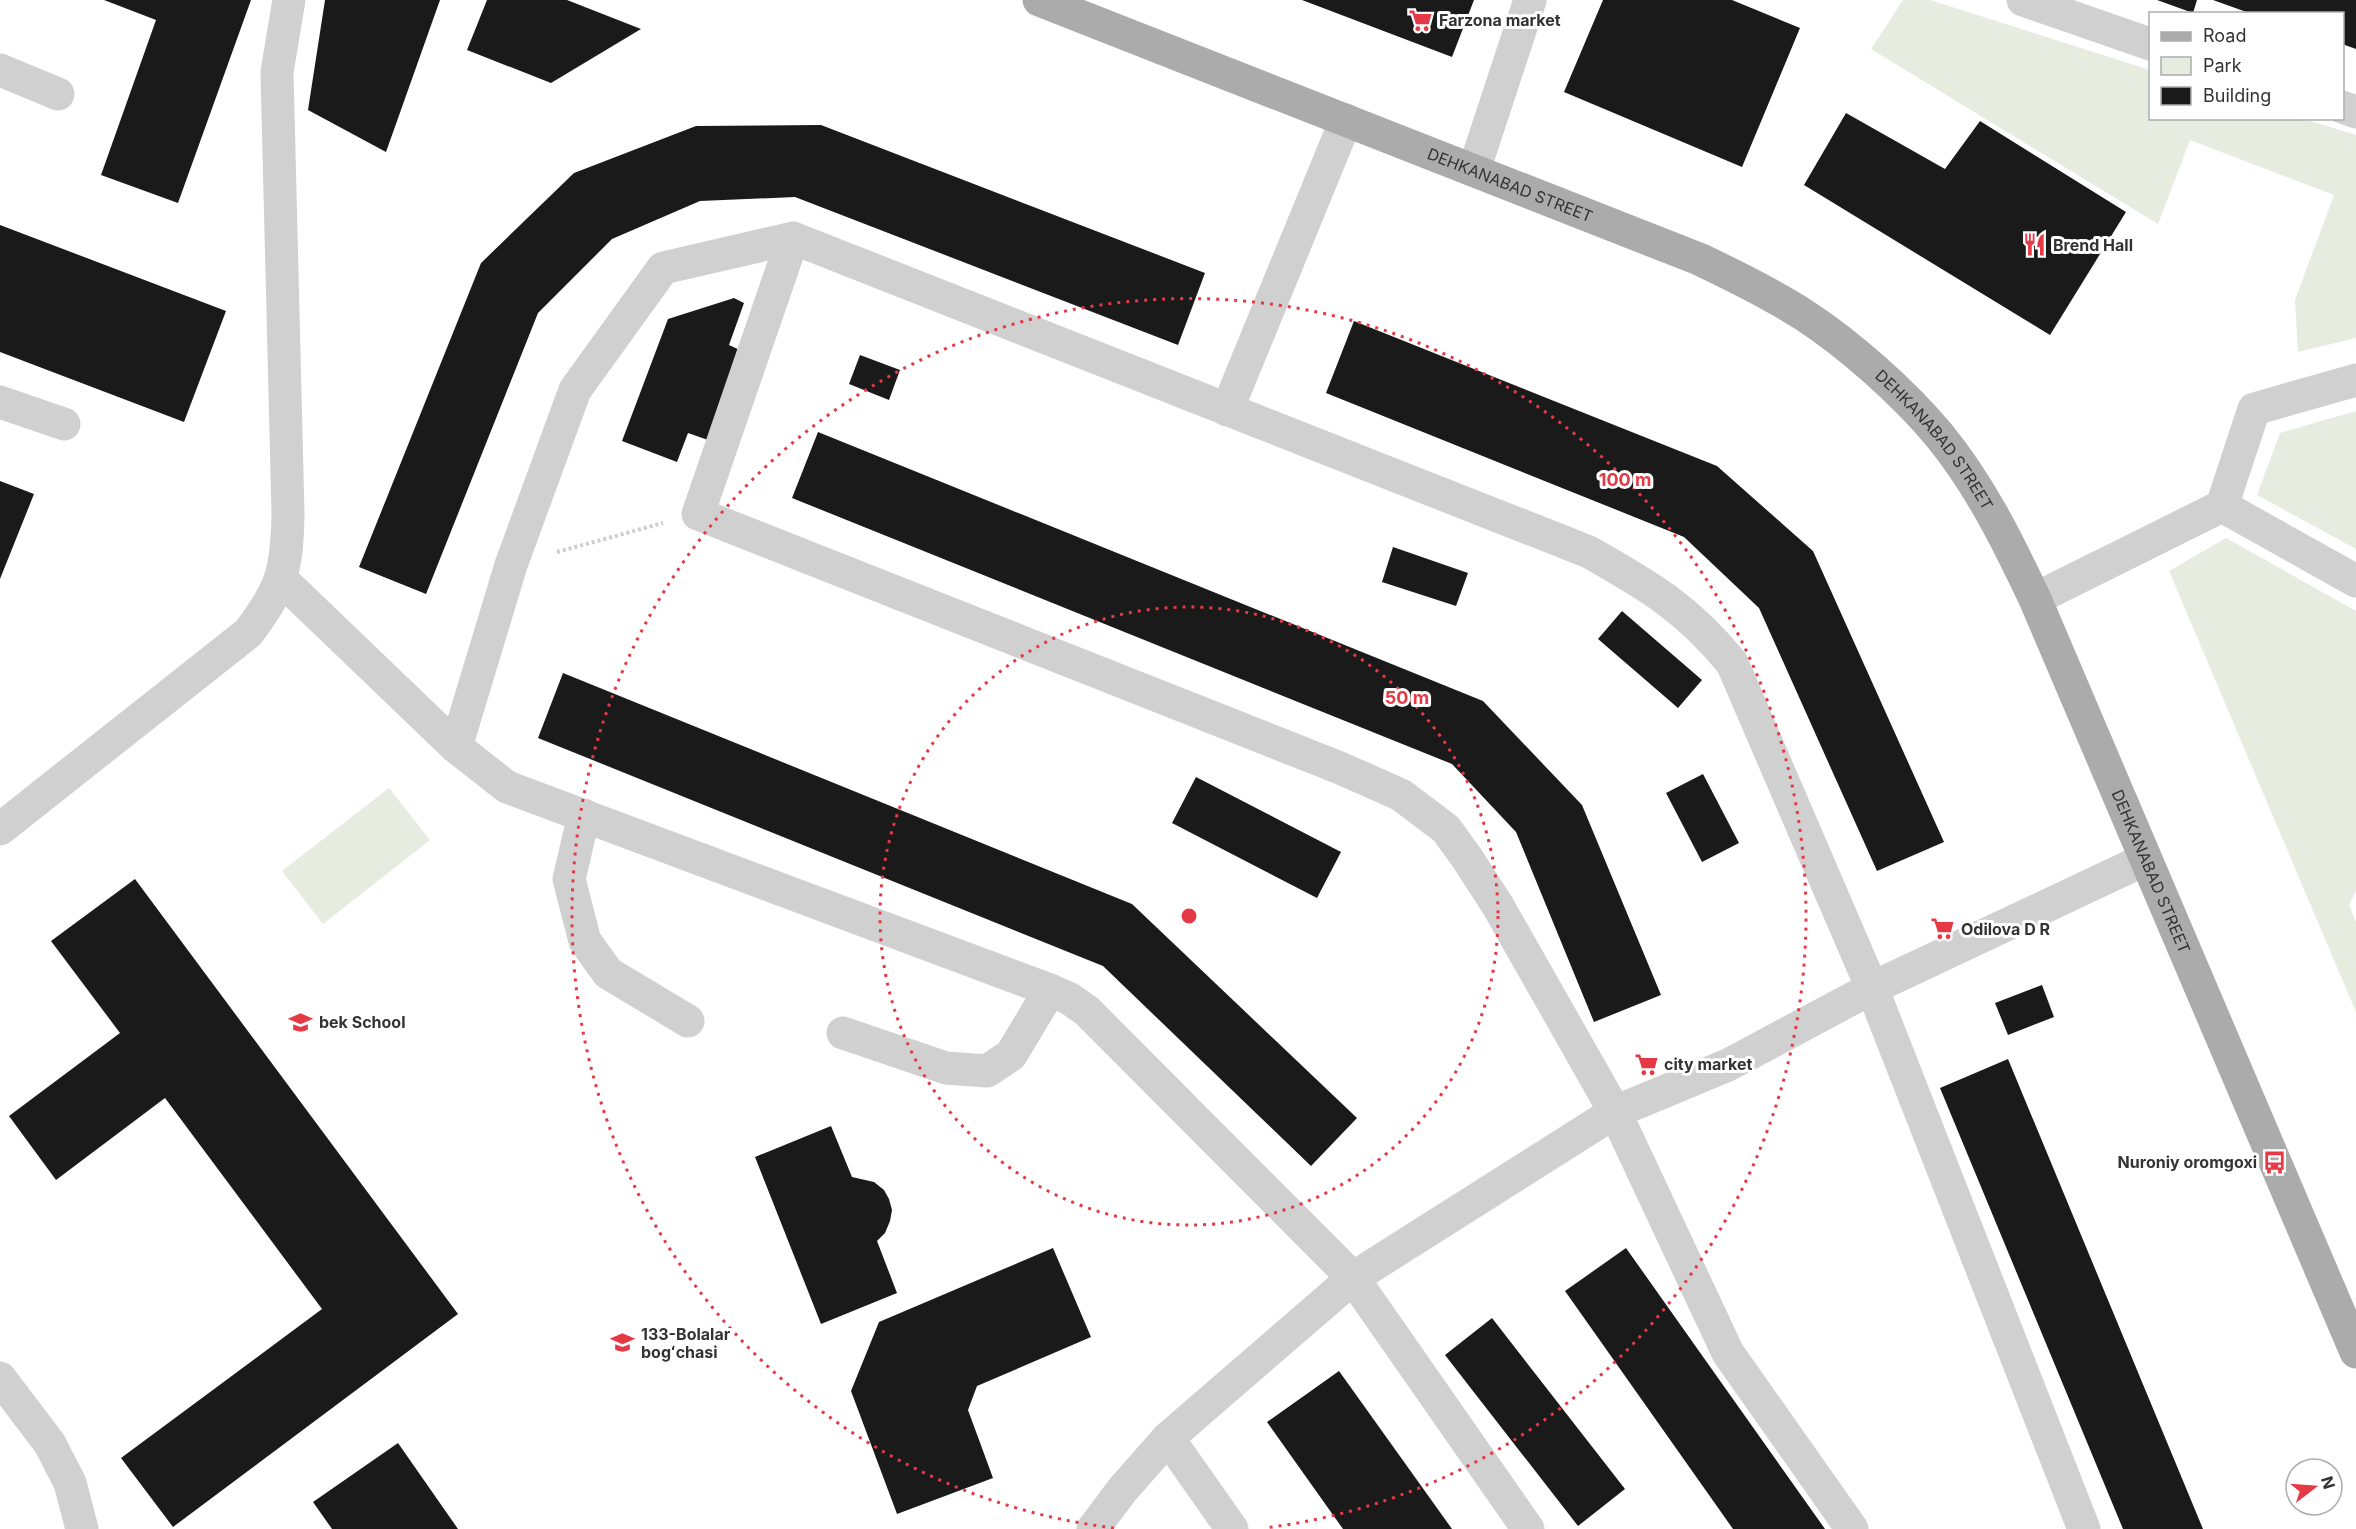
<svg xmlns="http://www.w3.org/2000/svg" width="2356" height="1529" font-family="Inter,sans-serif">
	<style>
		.green { fill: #e6ecdf }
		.building { fill: #1a1a1a }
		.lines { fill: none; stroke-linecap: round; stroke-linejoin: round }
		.path { stroke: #cdcdcd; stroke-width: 4; stroke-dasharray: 3 3; stroke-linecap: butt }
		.minor { stroke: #d0d0d0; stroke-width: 33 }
		.major { stroke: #ababab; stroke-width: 33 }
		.ring { fill: none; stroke: #e63946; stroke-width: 3; stroke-dasharray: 3 6 }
		.labels { text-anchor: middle; stroke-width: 6; stroke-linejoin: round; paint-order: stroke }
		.poi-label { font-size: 16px; font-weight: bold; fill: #333; stroke: #fff; text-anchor: start }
		.street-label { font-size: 16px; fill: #333; stroke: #fff }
		.centre { fill: #e63946; stroke: #fff; stroke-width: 3 }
		.ring-label { font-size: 18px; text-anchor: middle; font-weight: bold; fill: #e63946; stroke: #fff; stroke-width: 6; stroke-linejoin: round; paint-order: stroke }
	</style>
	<rect width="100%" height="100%" fill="#fff"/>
	<path class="green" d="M 1903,0 L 1930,0 L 2150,70 L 2150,118 L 2304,119 L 2356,135 L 2356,338 L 2298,352 L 2295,300 L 2334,195 L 2190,140 L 2158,224 L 1871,49 Z
		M 2356,411 L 2356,549 L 2257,495 L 2280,433 Z
		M 2226,538 L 2356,611 L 2356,891 L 2349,905 L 2356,922 L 2356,1012 L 2169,571 Z
		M 389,788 L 430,840 L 323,924 L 282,871 Z"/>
	<path class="building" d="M 104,0 L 251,0 L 178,203 L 101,175 L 156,20 Z
		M 325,0 L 440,0 L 386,152 L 308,110 Z
		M 487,0 L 567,0 L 641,29 L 551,83 L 467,50 Z
		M 1302,0 L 1474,0 L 1452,57 Z
		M 1603,0 L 1732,0 L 1800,28 L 1742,167 L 1564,92 Z
		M 2157,0 L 2197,0 L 2193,13 Z
		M 2213,0 L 2356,0 L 2356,49 L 2342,44 L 2342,14 L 2252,14 Z
		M 1846,113 L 1945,169 L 1980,121 L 2126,212 L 2050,335 L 1804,185 Z
		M 821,125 L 1205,273 L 1178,345 L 795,197 L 700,201 L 612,239 L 538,313 L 426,594 L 359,567 L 481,263 L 574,173 L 696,126 Z
		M 0,225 L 226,311 L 184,422 L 0,352 Z
		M 734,298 L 744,303 L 729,345 L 742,351 L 708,440 L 688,433 L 677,462 L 622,441 L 668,319 Z
		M 1354,321 L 1717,466 L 1813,551 L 1944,842 L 1877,871 L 1759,608 L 1684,537 L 1326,393 Z
		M 860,355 L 900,370 L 889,400 L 849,384 Z
		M 818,432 L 1483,701 L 1582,805 L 1661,995 L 1594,1022 L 1516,832 L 1452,764 L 792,498 Z
		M 0,481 L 34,494 L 0,579 Z
		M 1393,547 L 1468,573 L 1456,606 L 1382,582 Z
		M 1622,611 L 1702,680 L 1678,708 L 1598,639 Z
		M 563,673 L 1132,904 L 1357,1118 L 1311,1166 L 1103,966 L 538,738 Z
		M 1703,774 L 1739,843 L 1702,862 L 1666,793 Z
		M 1196,777 L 1341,852 L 1317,898 L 1172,823 Z
		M 135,879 L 458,1314 L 173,1527 L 121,1458 L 322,1309 L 165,1098 L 56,1180 L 9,1116 L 120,1033 L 51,941 Z
		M 2042,985 L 2054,1017 L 2008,1035 L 1995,1003 Z
		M 2008,1059 L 2203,1529 L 2123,1529 L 1940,1088 Z
		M 831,1126 L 852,1177 L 874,1182 L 884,1190 L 889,1199 L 892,1210 L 890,1221 L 885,1233 L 877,1241 L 897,1293 L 821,1324 L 755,1157 Z
		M 1053,1248 L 1091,1337 L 977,1386 L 968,1410 L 993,1478 L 897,1514 L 851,1391 L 879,1322 Z
		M 1626,1248 L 1825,1529 L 1733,1529 L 1565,1291 Z
		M 1492,1318 L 1625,1489 L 1578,1526 L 1445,1355 Z
		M 1339,1371 L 1452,1529 L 1343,1529 L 1267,1422 Z
		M 398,1443 L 458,1529 L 332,1529 L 313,1502 Z"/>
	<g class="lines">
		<path class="path" d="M 557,552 L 663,523"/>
		<path class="minor" d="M 2023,0 L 2150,44
			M 0,70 L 58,94
			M 2342,107 L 2356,112
			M 1474,170 L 1530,0
			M 793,238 L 698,514 L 1340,768 L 1401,795 L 1446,829 L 1467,858 L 1498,906 L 1615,1112 L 1728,1353 L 1852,1529
			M 0,402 L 64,424
			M 1227,410 L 1346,120
			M 2222,506 L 2356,581
			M 281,579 L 456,747 L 507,787 L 1050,990 L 1070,999 L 1087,1011 L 1353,1278 L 1528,1529
			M 2035,599 L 2222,506 L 2254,409 L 2356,380
			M 456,747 L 511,565 L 575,390 L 663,268 L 793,238 L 1589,552 C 1649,586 1687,608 1732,663 L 1872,988 L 2084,1529
			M 584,815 L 569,879 L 585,941 L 608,973 L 688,1021
			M 0,829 L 248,633 C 282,589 287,570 288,514 L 277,72 L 289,0
			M 843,1033 L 946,1068 L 987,1071 L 1011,1055 L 1050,990
			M 0,1378 L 50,1444 L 70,1483 L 82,1529
			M 1168,1438 L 1232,1529
			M 1093,1529 L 1123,1489 L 1168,1438 L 1353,1278 L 1615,1112 L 1728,1065 L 1872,988 L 2146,859"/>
		<path class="major" id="s1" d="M 1039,0 L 1699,259 C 1735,276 1770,293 1804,315 C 1850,345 1904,393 1939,435 C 1980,485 2008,542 2035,599 L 2356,1352"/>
	</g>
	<g class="ring">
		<circle cx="1189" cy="916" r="309"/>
		<path d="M1114 1528A617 617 0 1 1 1264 1528"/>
	</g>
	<defs>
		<symbol id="supermarket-bare" viewBox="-9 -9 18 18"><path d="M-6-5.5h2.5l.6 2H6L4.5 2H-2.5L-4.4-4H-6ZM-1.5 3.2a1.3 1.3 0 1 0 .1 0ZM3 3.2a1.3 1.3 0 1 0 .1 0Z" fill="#e63946" stroke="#fff" stroke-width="2.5" paint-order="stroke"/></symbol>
		<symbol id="restaurant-bare" viewBox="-9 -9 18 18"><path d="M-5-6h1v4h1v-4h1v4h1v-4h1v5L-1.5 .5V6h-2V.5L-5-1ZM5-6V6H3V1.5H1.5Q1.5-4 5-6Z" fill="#e63946" stroke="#fff" stroke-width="2.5" paint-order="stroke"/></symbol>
		<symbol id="school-bare" viewBox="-9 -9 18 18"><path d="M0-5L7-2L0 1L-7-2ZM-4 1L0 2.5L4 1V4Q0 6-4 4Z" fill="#e63946" stroke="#fff" stroke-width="2.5" paint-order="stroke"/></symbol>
		<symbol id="bus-bare" viewBox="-9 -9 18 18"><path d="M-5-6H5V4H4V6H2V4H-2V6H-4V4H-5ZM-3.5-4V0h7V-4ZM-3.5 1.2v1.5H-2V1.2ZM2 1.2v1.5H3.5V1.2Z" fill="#e63946" stroke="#fff" stroke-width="2.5" paint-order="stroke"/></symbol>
	</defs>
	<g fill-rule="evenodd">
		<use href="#supermarket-bare" x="1404" y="4" width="33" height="33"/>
		<use href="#restaurant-bare" x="2018" y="228" width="33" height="33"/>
		<use href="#supermarket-bare" x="1926" y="912" width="33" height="33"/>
		<use href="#school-bare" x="284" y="1006" width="33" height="33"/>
		<use href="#supermarket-bare" x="1630" y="1048" width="33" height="33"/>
		<use href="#bus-bare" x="2258" y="1146" width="33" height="33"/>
		<use href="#school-bare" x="606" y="1326" width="33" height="33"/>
	</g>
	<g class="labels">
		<g class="poi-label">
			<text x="1439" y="26">Farzona market</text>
			<text x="2053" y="251">Brend Hall</text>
			<text x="1961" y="935">Odilova D R</text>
			<text x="319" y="1028">bek School</text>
			<text x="1664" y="1070">city market</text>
			<text x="2257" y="1168" text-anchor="end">Nuroniy oromgoxi</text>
			<text x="641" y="1340">133-Bolalar<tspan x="641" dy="18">bogʻchasi</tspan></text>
		</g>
		<g class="street-label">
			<text dy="6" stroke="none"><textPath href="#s1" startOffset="506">DEHKАNABAD STREET</textPath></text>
			<text dy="6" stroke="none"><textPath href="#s1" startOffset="1010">DEHKАNABAD STREET</textPath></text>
			<text dy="6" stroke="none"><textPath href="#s1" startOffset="1496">DEHKАNABAD STREET</textPath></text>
		</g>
	</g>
	<circle cx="1189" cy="916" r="9" class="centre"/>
	<g class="ring-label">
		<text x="1625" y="486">100 m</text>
		<text x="1407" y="704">50 m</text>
	</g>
	<rect x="2149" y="12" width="195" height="108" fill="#ffffff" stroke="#adadad" stroke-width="1.5"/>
	<rect x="2161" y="32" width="30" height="9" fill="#ababab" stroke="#adadad" stroke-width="1.5"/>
	<text x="2203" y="42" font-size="18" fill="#333333">Road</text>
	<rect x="2161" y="57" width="30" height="18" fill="#e6ecdf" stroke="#adadad" stroke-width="1.5"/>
	<text x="2203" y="72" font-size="18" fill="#333333">Park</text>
	<rect x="2161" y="87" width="30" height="18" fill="#1a1a1a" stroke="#adadad" stroke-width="1.5"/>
	<text x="2203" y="102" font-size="18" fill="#333333">Building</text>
	<g transform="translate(2314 1487) rotate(73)"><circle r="28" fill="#ffffff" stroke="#adadad" stroke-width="1.5"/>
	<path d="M0-4.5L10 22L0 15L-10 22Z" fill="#e63946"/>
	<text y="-9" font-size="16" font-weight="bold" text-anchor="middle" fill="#333333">N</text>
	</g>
</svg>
